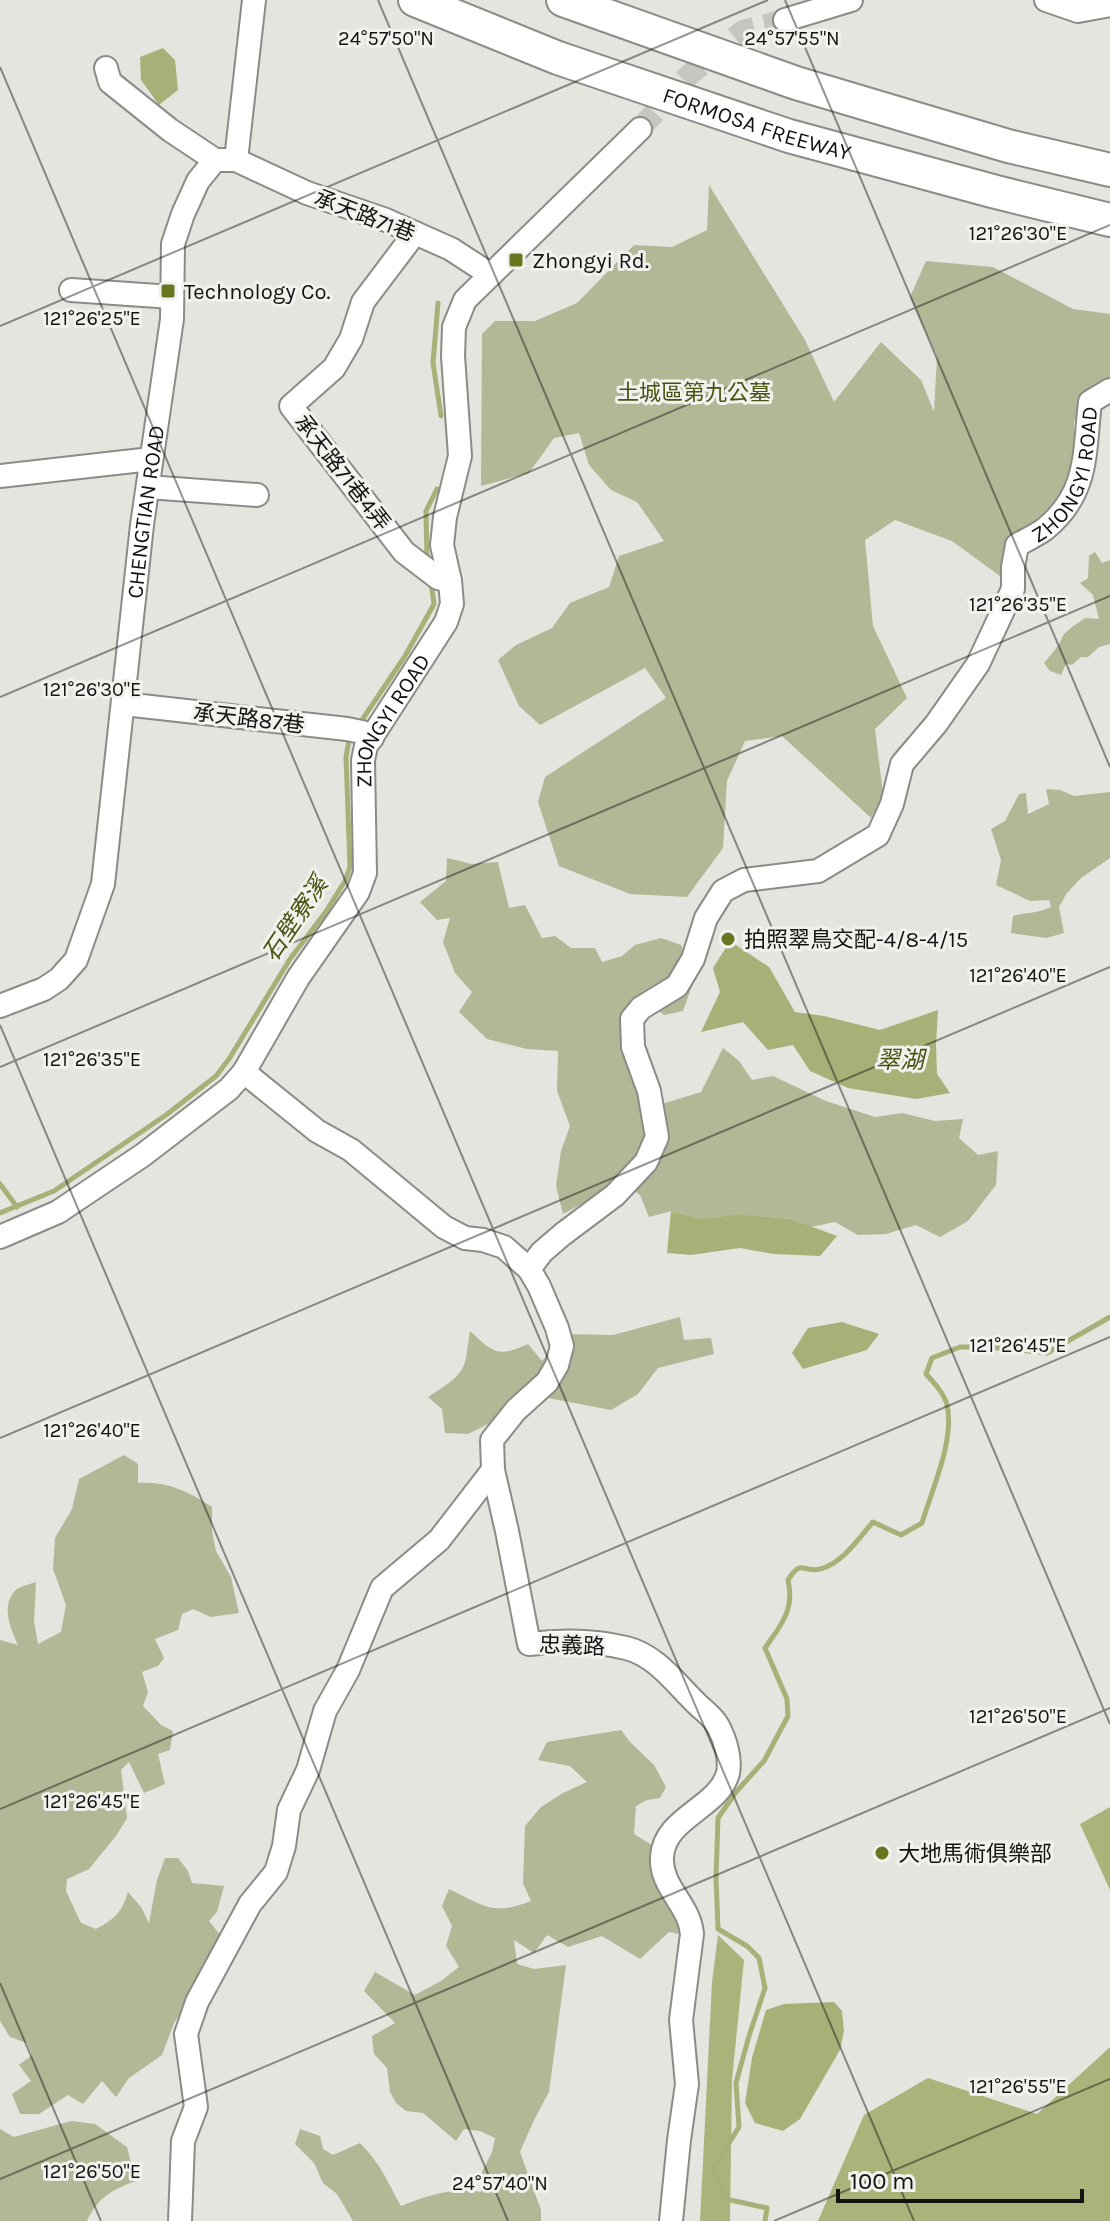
<svg xmlns="http://www.w3.org/2000/svg" width="1110" height="2221" font-family="Karla,'Noto Sans TC',sans-serif">
	<style>
		.green { fill: #b1b895 }
		.forest { fill: #a9b47b }
		.water { fill: #a6b178 }
		.lines { fill: none; stroke-linecap: round; stroke-linejoin: round }
		.stream { stroke: #a6b178; stroke-width: 5 }
		.minor-tunnel { stroke: #c4c6c0; stroke-width: 22; stroke-dasharray: 22 11; stroke-linecap: butt }
		.minor-casing { stroke: #8b8c87; stroke-width: 26 }
		.highway-casing { stroke: #8b8c87; stroke-width: 36 }
		.minor { stroke: #fff; stroke-width: 22 }
		.highway { stroke: #fff; stroke-width: 32 }
		.ticks { fill: none; stroke: #131311; stroke-width: 2; stroke-opacity: 0.45 }
		.poi-dot { fill: #697621; stroke: #f1f2ed; stroke-width: 3 }
		.labels { text-anchor: middle; stroke-width: 6; stroke-linejoin: round; paint-order: stroke }
		.street-label { font-size: 22px; fill: #131311; stroke: #f1f2ed }
		.poi-label { font-size: 22px; fill: #131311; stroke: #f1f2ed; text-anchor: start }
		.park-label { font-size: 22px; fill: #495211; stroke: #f1f2ed }
		.water-label { font-size: 24px; font-style: italic; fill: #495211; stroke: #f1f2ed }
		.ticks-label { font-size: 20px; text-anchor: middle; fill: #131311; stroke: #f1f2ed; stroke-width: 6; stroke-linejoin: round; paint-order: stroke }
	</style>
	<rect width="100%" height="100%" fill="#e3e5df"/>
	<path class="green" d="M 709,185 L 805,340 L 834,402 L 881,342 L 921,380 L 934,412 L 937,356 L 910,297 L 926,261 L 993,267 L 1073,309 L 1110,314 L 1110,382 L 1091,387 L 1074,422 L 1075,481 L 1041,525 L 1008,582 L 952,541 L 895,520 L 865,540 L 873,626 L 907,698 L 875,729 L 883,794 L 871,818 L 782,736 L 745,741 L 727,781 L 723,848 L 687,897 L 630,894 L 559,866 L 538,802 L 545,777 L 666,698 L 645,668 L 540,725 L 519,706 L 498,660 L 516,645 L 552,628 L 570,603 L 609,587 L 619,556 L 664,541 L 637,502 L 611,490 L 589,465 L 579,433 L 554,438 L 529,473 L 481,486 L 482,334 L 495,321 L 535,321 L 577,303 L 634,245 L 672,247 L 707,230 Z
		M 1095,552 L 1102,563 L 1110,560 L 1110,644 L 1099,647 L 1088,657 L 1081,657 L 1072,665 L 1066,664 L 1061,675 L 1050,671 L 1044,663 L 1058,646 L 1064,634 L 1072,627 L 1085,618 L 1099,619 L 1093,595 L 1080,583 L 1088,578 L 1089,556 Z
		M 1046,789 L 1060,790 L 1074,796 L 1110,792 L 1110,858 L 1081,878 L 1067,893 L 1059,907 L 1064,933 L 1046,938 L 1011,933 L 1013,916 C 1026,912 1036,914 1051,907 L 1049,900 L 1030,901 L 996,885 L 1001,860 L 991,829 L 1005,821 L 1019,794 L 1026,793 L 1028,814 L 1049,804 Z
		M 447,858 L 472,864 L 498,862 L 509,908 L 525,905 L 542,938 L 555,936 L 571,948 L 595,948 L 602,962 L 622,956 L 635,945 L 661,938 L 681,945 L 694,980 L 683,1011 L 664,1015 L 647,1002 L 631,1015 L 649,1108 L 701,1092 L 723,1048 L 739,1061 L 752,1080 L 773,1076 L 826,1101 L 875,1117 L 902,1113 L 935,1121 L 963,1119 L 959,1138 L 978,1155 L 998,1151 L 996,1185 L 968,1221 L 940,1237 L 916,1225 L 886,1234 L 858,1235 L 835,1222 L 811,1227 L 791,1219 L 738,1214 L 702,1219 L 671,1211 L 649,1217 L 640,1195 L 622,1182 L 563,1214 L 556,1186 L 561,1151 L 570,1126 L 557,1091 L 558,1051 L 527,1049 L 487,1039 L 459,1012 L 472,992 L 455,973 L 443,942 L 450,918 L 437,920 L 420,902 L 446,881 Z
		M 680,1317 L 684,1340 L 711,1338 L 714,1354 L 658,1368 L 638,1394 L 611,1410 L 548,1398 L 527,1400 L 500,1418 L 468,1434 L 445,1433 L 442,1409 L 428,1397 C 441,1388 458,1380 464,1365 C 467,1358 468,1341 470,1331 C 494,1353 497,1358 528,1344 L 542,1361 L 564,1334 L 613,1335 Z
		M 124,1455 L 138,1464 L 138,1483 C 167,1481 188,1491 212,1507 L 212,1531 L 216,1551 L 231,1577 L 239,1613 L 211,1617 L 193,1609 L 182,1614 L 178,1630 L 155,1639 L 164,1658 L 158,1666 L 142,1672 L 148,1692 L 143,1706 L 161,1725 L 173,1731 L 170,1750 L 158,1754 L 165,1784 L 144,1793 L 129,1762 L 121,1770 L 127,1818 L 116,1836 L 89,1869 L 67,1879 L 66,1891 L 81,1923 L 96,1929 C 114,1919 122,1913 128,1892 L 141,1907 L 149,1923 L 157,1880 L 165,1858 L 178,1858 L 188,1871 L 192,1883 L 224,1886 L 217,1912 L 209,1921 L 225,1941 L 174,2023 L 162,2055 L 129,2078 L 116,2097 L 102,2081 L 83,2104 L 68,2095 L 39,2114 L 20,2114 L 12,2094 L 31,2081 L 19,2065 L 32,2055 L 27,2043 L 10,2037 L 0,2021 L 0,1640 L 18,1645 C 10,1628 0,1604 17,1589 C 22,1586 30,1584 36,1582 L 34,1621 L 38,1644 L 61,1632 L 66,1605 L 53,1569 L 55,1538 L 72,1509 L 79,1479 Z
		M 621,1730 L 630,1742 L 654,1765 L 666,1787 L 660,1798 L 647,1800 L 636,1806 L 634,1834 L 660,1850 L 690,1936 L 669,1932 L 640,1959 L 602,1936 L 568,1947 L 547,1935 L 534,1953 L 514,1940 L 517,1964 L 534,1969 L 566,1965 L 549,2092 L 534,2120 L 520,2152 L 541,2210 L 541,2221 L 353,2221 L 337,2194 L 323,2183 L 314,2163 L 295,2144 L 300,2129 L 320,2136 L 323,2149 L 333,2155 L 360,2143 C 381,2164 387,2181 401,2206 C 426,2196 453,2187 481,2192 L 482,2172 L 492,2152 L 495,2138 L 480,2131 L 464,2129 L 456,2141 L 423,2113 L 406,2111 L 396,2103 L 390,2092 L 387,2068 L 374,2054 L 372,2036 L 395,2023 L 364,1991 L 375,1972 L 415,1995 L 441,1981 L 459,1967 L 446,1946 L 452,1926 L 442,1906 L 449,1889 C 484,1906 493,1916 531,1901 L 523,1883 L 525,1826 L 541,1807 L 563,1793 L 587,1782 L 570,1766 L 538,1760 L 547,1742 Z
		M 71,2121 L 95,2124 L 127,2147 L 136,2181 C 113,2189 97,2198 87,2221 L 0,2221 L 0,2129 L 14,2137 Z"/>
	<path class="forest" d="M 1110,1807 L 1110,1890 L 1080,1824 Z
		M 718,1935 L 744,1960 L 732,2080 L 730,2221 L 700,2221 L 712,1982 Z
		M 1110,2047 L 1110,2221 L 818,2221 L 864,2115 L 928,2078 L 1037,2114 Z"/>
	<path class="water" d="M 163,48 L 175,60 L 178,90 L 159,105 L 141,80 L 140,57 Z
		M 730,941 L 769,967 L 795,1012 L 824,1016 L 880,1030 L 938,1010 L 936,1045 L 937,1074 L 950,1093 L 916,1099 L 848,1088 L 810,1071 L 793,1045 L 768,1050 L 743,1022 L 701,1032 L 720,992 L 713,968 Z
		M 671,1211 L 702,1219 L 738,1214 L 791,1219 L 837,1236 L 820,1256 L 774,1254 L 740,1248 L 691,1255 L 667,1253 Z
		M 842,1322 L 879,1334 L 867,1350 L 803,1369 L 792,1353 L 808,1328 Z
		M 834,2002 L 842,2011 L 844,2031 L 840,2050 L 800,2119 L 783,2131 L 755,2123 L 745,2103 L 752,2058 L 766,2010 L 784,2004 Z"/>
	<g class="lines">
		<path class="stream" d="M 438,303 L 433,363 L 441,416
			M 427,561 L 426,511 L 437,489
			M 360,723 L 405,656 L 434,604 L 431,583
			M 0,1184 L 17,1207
			M 0,1213 L 54,1191 L 166,1115 L 216,1076 L 229,1059 L 290,959 L 325,913 L 345,881 L 350,867 L 346,757 L 349,740 L 352,735
			M 765,2221 L 767,2208 L 726,2199 L 713,2169 L 739,2127 L 736,2083 L 749,2036 L 765,1988 L 759,1958 L 747,1946 L 718,1929 L 716,1878 L 718,1818 L 736,1792 L 764,1761 L 788,1716 L 787,1699 L 765,1648 C 781,1625 795,1610 788,1580 C 802,1558 802,1573 820,1569 C 842,1564 859,1538 873,1522 L 901,1535 L 922,1523 C 932,1489 955,1440 947,1405 C 944,1393 934,1383 926,1374 L 932,1358 L 960,1347 L 988,1347 L 1047,1353 L 1110,1317"/>
		<path class="minor-tunnel" d="M 640,129 L 687,77 L 743,31 L 785,20"/>
		<defs>
			<g id="minor">
				<path d="M 1046,0 L 1078,11 L 1110,5"/>
				<path d="M 785,20 L 851,0"/>
				<path d="M 106,68 L 110,82 L 170,130 L 215,160"/>
				<path d="M 236,160 L 254,0"/>
				<path d="M 415,233 L 363,302 L 351,339 L 334,368 L 291,406 L 404,552 L 438,578 L 450,581"/>
				<path d="M 71,290 L 172,297"/>
				<path d="M 0,476 L 151,459"/>
				<path d="M 148,487 L 257,495"/>
				<path d="M 124,704 L 347,729 L 362,732 L 372,738"/>
				<path id="s1" d="M 0,1006 L 44,989 L 59,979 L 76,960 L 103,884 L 142,525 L 172,319 L 173,244 L 183,214 L 198,181 L 215,160 L 236,160 L 307,193 L 386,220 L 451,249 L 491,275"/>
				<path d="M 244,1072 L 317,1131 L 351,1150 L 444,1227 L 465,1238 L 483,1240 L 504,1247 L 529,1269 L 539,1286 L 557,1328 L 562,1346 L 557,1365 L 547,1382 L 516,1410 L 492,1440 L 493,1470 L 507,1531 L 529,1644 C 562,1640 594,1640 626,1648 C 656,1655 676,1684 697,1704 C 704,1711 713,1717 718,1726 C 725,1739 731,1758 728,1773 C 719,1808 664,1817 662,1857 C 660,1887 690,1905 692,1934 L 681,2020 L 687,2084 L 679,2140 L 671,2221"/>
				<path id="s2" d="M 0,1237 L 58,1212 L 143,1155 L 229,1089 L 244,1072 L 298,978 L 358,892 L 365,873 L 363,760 L 366,746 L 446,622 L 452,604 L 450,581 L 442,545 L 445,517 L 460,456 L 453,356 L 454,327 L 465,300 L 640,129"/>
				<path id="s3" d="M 529,1269 L 542,1252 L 563,1234 L 615,1195 L 646,1162 L 657,1137 L 649,1091 L 633,1047 L 632,1019 L 641,1008 L 677,986 L 693,959 L 706,918 L 723,891 L 744,880 L 818,871 L 878,835 L 892,804 L 902,764 L 936,724 L 978,664 L 1013,589 L 1013,567 L 1017,545 C 1026,540 1037,535 1045,529 C 1089,493 1084,453 1090,402 L 1110,390"/>
				<path d="M 180,2221 L 183,2141 L 196,2107 L 186,2034 L 197,2002 L 250,1904 L 276,1872 L 284,1846 L 289,1810 L 308,1770 L 325,1711 L 348,1670 L 382,1588 L 439,1540 L 493,1470"/>
			</g>
			<g id="highway">
				<path id="s4" d="M 415,0 L 558,58 L 789,136 L 996,192 L 1110,220"/>
				<path d="M 563,0 L 796,83 L 1008,146 L 1110,170"/>
			</g>
		</defs>
		<use href="#minor" class="minor-casing"/>
		<use href="#highway" class="highway-casing"/>
		<use href="#minor" class="minor"/>
		<use href="#highway" class="highway"/>
	</g>
	<path class="ticks" d="M 378,0 L 1110,1724M 785,0 L 1110,767M 0,67 L 914,2221M 0,326 L 768,0M 0,697 L 1110,225M 0,1025 L 508,2221M 0,1067 L 1110,596M 0,1438 L 1110,967M 0,1809 L 1110,1337M 0,1983 L 101,2221M 0,2179 L 1110,1708M 774,2221 L 1110,2079"/>
	<g class="poi-dot">
		<rect x="508" y="252" width="16" height="16" rx="4"/>
		<rect x="160" y="283" width="16" height="16" rx="4"/>
		<circle cx="728" cy="939" r="8"/>
		<circle cx="882" cy="1853" r="8"/>
	</g>
	<g class="labels">
		<g class="street-label">
			<text dy="8" stroke="none"><textPath href="#s4" startOffset="364">FORMOSA FREEWAY</textPath></text>
			<text transform="translate(365 215) rotate(21)" y="8">承天路71巷</text>
			<text dy="8" stroke="none"><textPath href="#s3" startOffset="1060">ZHONGYI ROAD</textPath></text>
			<text transform="translate(343 472) rotate(52)" y="8">承天路71巷4弄</text>
			<text dy="8" stroke="none"><textPath href="#s1" startOffset="546">CHENGTIAN ROAD</textPath></text>
			<text transform="translate(249 718) rotate(7)" y="8">承天路87巷</text>
			<text dy="8" stroke="none"><textPath href="#s2" startOffset="690">ZHONGYI ROAD</textPath></text>
			<text transform="translate(572 1645) rotate(2)" y="8">忠義路</text>
		</g>
		<g class="poi-label">
			<text x="532" y="268">Zhongyi Rd.</text>
			<text x="184" y="299">Technology Co.</text>
			<text x="744" y="947">拍照翠鳥交配-4/8-4/15</text>
			<text x="898" y="1861">大地馬術俱樂部</text>
		</g>
		<g class="park-label">
			<text x="694" y="400">土城區第九公墓</text>
		</g>
		<g class="water-label">
			<text transform="translate(295 919) rotate(-56)" y="8">石壁寮溪</text>
			<text x="900" y="1068">翠湖</text>
		</g>
	</g>
	<g class="ticks-label">
		<text x="386" y="45">24°57'50"N</text>
		<text x="792" y="45">24°57'55"N</text>
		<text x="1018" y="240">121°26'30"E</text>
		<text x="92" y="325">121°26'25"E</text>
		<text x="1018" y="611">121°26'35"E</text>
		<text x="92" y="696">121°26'30"E</text>
		<text x="1018" y="982">121°26'40"E</text>
		<text x="92" y="1066">121°26'35"E</text>
		<text x="1018" y="1352">121°26'45"E</text>
		<text x="92" y="1437">121°26'40"E</text>
		<text x="1018" y="1723">121°26'50"E</text>
		<text x="92" y="1808">121°26'45"E</text>
		<text x="1018" y="2093">121°26'55"E</text>
		<text x="92" y="2178">121°26'50"E</text>
		<text x="500" y="2190">24°57'40"N</text>
	</g>
	<path d="M838 2189v12h244v-12" fill="none" stroke="#131311" stroke-width="4"/>
	<text x="850" y="2189" font-size="24" fill="#131311" stroke="#f1f2ed" stroke-width="6" paint-order="stroke">100 m</text>
</svg>
